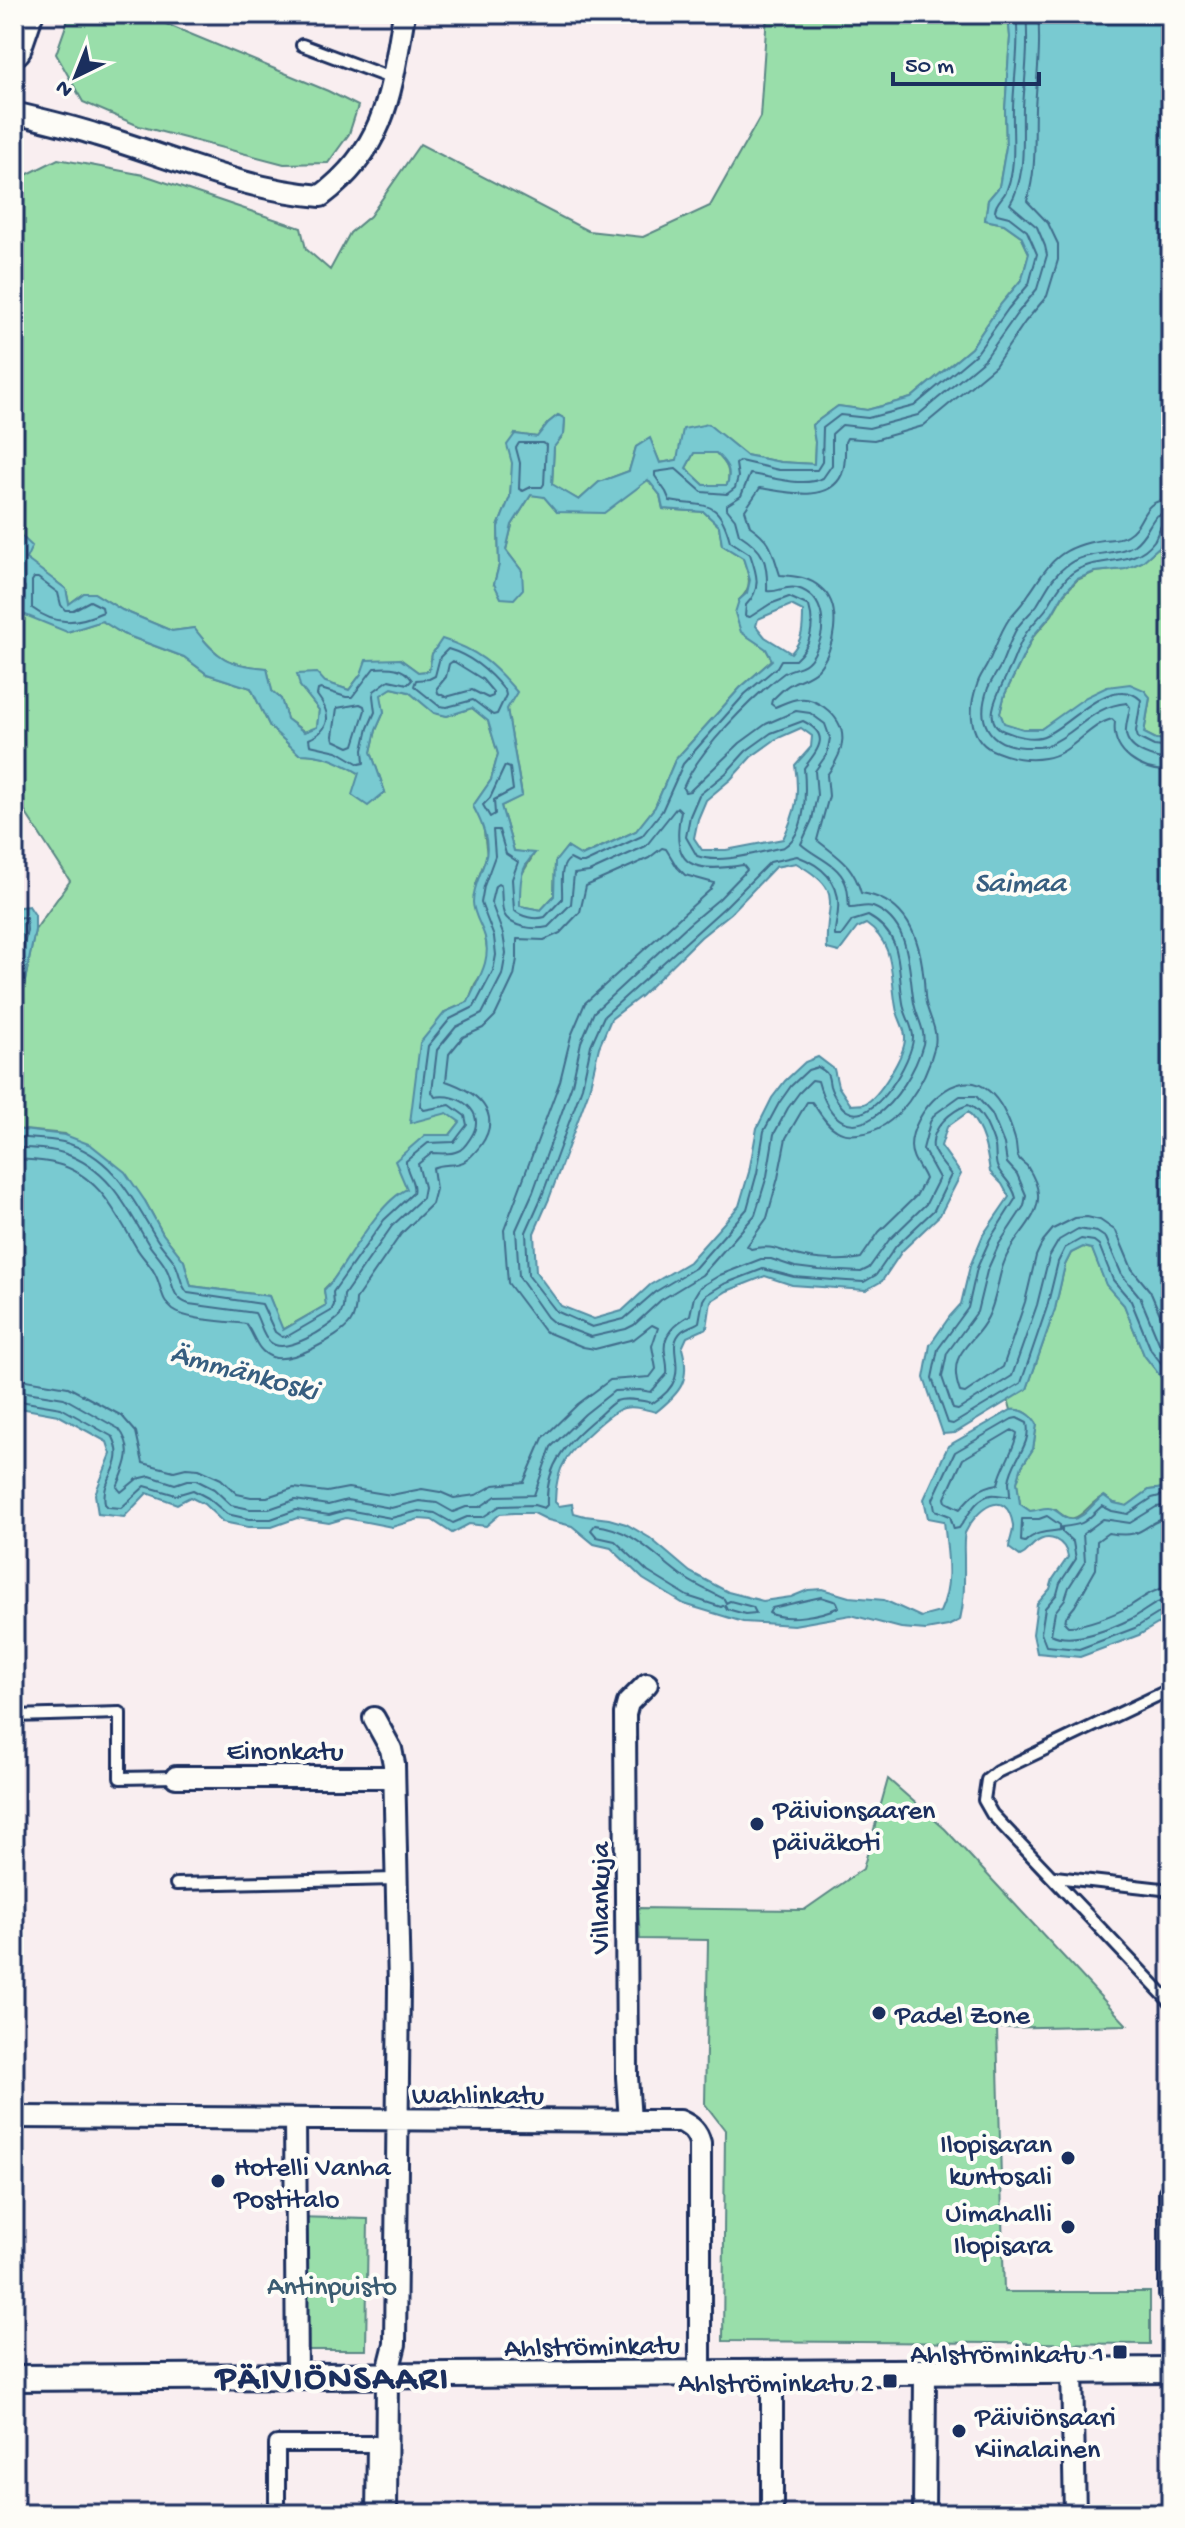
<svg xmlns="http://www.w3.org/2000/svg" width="1185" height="2528" font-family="'Gochi Hand',sans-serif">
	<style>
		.green { fill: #99deaa; stroke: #5a8684; stroke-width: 2 }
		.water { fill: #79cad1; stroke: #538ca3; stroke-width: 2; fill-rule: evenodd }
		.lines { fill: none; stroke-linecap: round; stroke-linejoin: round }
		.shore { stroke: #416d8c; stroke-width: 2 }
		.service-casing { stroke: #1b2f5e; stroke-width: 16 }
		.pedestrian-casing { stroke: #1b2f5e; stroke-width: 20 }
		.minor-casing { stroke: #1b2f5e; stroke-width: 26 }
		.tertiary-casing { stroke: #1b2f5e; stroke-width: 30 }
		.trunk-casing { stroke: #1b2f5e; stroke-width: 38 }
		.service { stroke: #fdfcf7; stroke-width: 10 }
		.pedestrian { stroke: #fdfcf7; stroke-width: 14 }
		.minor { stroke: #fdfcf7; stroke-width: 20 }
		.tertiary { stroke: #fdfcf7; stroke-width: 24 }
		.trunk { stroke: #fdfcf7; stroke-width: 32 }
		.poi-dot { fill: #1b2f5e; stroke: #fdfcf7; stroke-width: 3 }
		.labels { text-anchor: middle; stroke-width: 8; stroke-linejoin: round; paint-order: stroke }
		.street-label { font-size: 28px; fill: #1b2f5e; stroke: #fdfcf7 }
		.poi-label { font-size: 28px; fill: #1b2f5e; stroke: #fdfcf7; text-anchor: start }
		.park-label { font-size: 28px; fill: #3a5b71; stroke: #fdfcf7 }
		.water-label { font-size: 30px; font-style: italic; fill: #375e80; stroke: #fdfcf7 }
		.district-label { font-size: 36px; font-weight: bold; letter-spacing: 2px; fill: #1b2f5e; stroke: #fdfcf7 }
	</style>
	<rect width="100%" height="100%" fill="#f9eef0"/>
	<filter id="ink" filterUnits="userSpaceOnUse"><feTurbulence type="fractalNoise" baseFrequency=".0125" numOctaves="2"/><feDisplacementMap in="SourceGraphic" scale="16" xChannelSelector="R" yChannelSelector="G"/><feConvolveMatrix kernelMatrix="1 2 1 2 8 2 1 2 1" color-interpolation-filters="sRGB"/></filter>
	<g filter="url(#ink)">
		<path class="green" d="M 70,14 L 142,14 L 328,91 L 358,106 L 349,134 L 328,163 L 284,164 L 139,126 L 83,102 L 56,54 Z
			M 767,14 L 1008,14 L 1010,37 L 1005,110 L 1006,147 L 999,187 L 988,200 L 985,220 L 1004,224 L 1021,236 L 1029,253 L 1022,279 L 1001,304 L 971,348 L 911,398 L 867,410 L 838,406 L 812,425 L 815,442 L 814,464 L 780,462 L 746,455 L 707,424 L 677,460 L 660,463 L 650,439 L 636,447 L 629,471 L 599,482 L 579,500 L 552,485 L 554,447 L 564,434 L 565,419 L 558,415 L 548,423 L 537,437 L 515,434 L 510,497 L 498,527 L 499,565 L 494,584 L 522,571 L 506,550 L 512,525 L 531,495 L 544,496 L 557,512 L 648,480 L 660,495 L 663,509 L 704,512 L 719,526 L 722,545 L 743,558 C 749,575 754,587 739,600 L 772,660 L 740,688 L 675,760 L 655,807 L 636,831 L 581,856 L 567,847 L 555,862 L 554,896 L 541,910 L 520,906 L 519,879 L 534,854 L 514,851 L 501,806 L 522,795 L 507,709 L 432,654 L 429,671 L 418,672 L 400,659 L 361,674 L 349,690 L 325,682 L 300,686 L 319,710 L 317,728 L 305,732 L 287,719 L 281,699 L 272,691 L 267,668 C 228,665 218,659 194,628 L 172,631 L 122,610 L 94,593 L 84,593 L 69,604 L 66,589 L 25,559 L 14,529 L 14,226 L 26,175 L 58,159 L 144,175 L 301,228 L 306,249 L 330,270 L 350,233 L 370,216 L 420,144 L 588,231 L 643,237 L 710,206 L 760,117 Z
			M 694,453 L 716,453 C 727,464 731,470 727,486 L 704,485 L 686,468 Z
			M 1171,522 L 1171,741 L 1156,739 L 1144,733 L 1150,698 L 1145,691 L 1061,716 L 1041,729 L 1023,729 L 1004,724 L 1000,713 L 1005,694 L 1033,637 L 1052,615 L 1064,594 L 1077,580 L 1095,572 L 1125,569 L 1142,562 L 1160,546 Z
			M 16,577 L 67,632 L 102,621 L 123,634 L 184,657 L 207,674 L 251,688 L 270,727 L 299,754 C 336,753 356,771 385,792 L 371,752 L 376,730 L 384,712 L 380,695 L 392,688 L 409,692 L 435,713 L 447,716 L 472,708 L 488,721 L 498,754 L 491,780 L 473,806 L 483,824 L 487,855 L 476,884 L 488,954 L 485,969 L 475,984 L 468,1002 L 445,1012 L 411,1122 L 447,1112 L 460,1122 L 407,1189 L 378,1215 L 333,1280 L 324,1289 L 326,1305 L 282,1330 L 269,1296 L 191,1286 L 184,1261 L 163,1234 L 145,1201 L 65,1134 L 14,1129 L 14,1037 L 35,930 L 70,881 L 14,795 L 14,581 Z
			M 1083,1247 L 1092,1249 L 1106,1284 L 1124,1305 L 1144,1355 L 1171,1390 L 1171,1484 L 1165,1488 L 1149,1490 L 1127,1506 L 1114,1503 L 1104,1496 C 1084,1504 1079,1533 1055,1509 L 1030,1511 L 1020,1504 L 1017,1482 L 1022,1466 L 1033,1449 L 1037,1424 C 1031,1414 1022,1409 1011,1410 L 1008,1399 L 1027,1389 L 1055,1309 L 1065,1265 L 1071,1253 Z
			M 888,1779 L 945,1829 L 1127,2025 L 997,2028 L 1004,2292 L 1150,2292 L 1150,2344 L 723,2341 L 725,2130 L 705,2104 L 708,1940 L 640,1939 L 638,1908 L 804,1910 L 863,1869 Z
			M 297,2217 L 368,2219 L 366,2350 L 296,2350 Z"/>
		<path class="water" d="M 1008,14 L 1171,14 L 1171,522 L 1160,546 L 1142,562 L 1125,569 L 1094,572 L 1077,579 L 1064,593 L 1052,614 L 1033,636 L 1005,694 L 1000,713 L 1004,723 L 1023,729 L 1041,729 L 1086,697 L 1107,687 L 1130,684 L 1144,690 L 1150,697 L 1144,733 L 1156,739 L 1171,740 L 1171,1390 L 1144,1355 L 1124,1305 L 1106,1285 L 1092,1249 L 1083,1247 L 1071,1253 L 1065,1265 L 1055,1309 L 1027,1389 L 955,1433 L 943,1434 L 924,1378 L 930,1345 L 950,1316 L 961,1304 L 970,1266 L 983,1235 L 1009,1197 L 1002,1184 L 990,1172 C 987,1150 983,1129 968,1112 L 947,1127 L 941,1146 L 961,1174 L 940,1215 L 902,1251 L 882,1281 L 866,1290 L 792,1285 L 765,1276 L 727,1291 L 711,1301 L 707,1328 L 687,1337 L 682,1348 C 691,1380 681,1392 656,1412 C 645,1409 634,1406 624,1408 C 612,1410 572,1448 566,1459 C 558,1472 555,1487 555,1502 L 559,1506 L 572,1504 L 574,1513 L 585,1516 L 609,1519 L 626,1524 L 650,1538 L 690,1572 L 728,1592 L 763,1601 L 791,1597 L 808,1590 L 822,1589 L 849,1597 L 884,1600 L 921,1617 L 940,1612 C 954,1583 947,1552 944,1521 L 928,1518 L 924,1499 L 948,1446 L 1011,1410 C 1022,1409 1031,1414 1037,1424 L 1033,1449 L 1022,1466 L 1017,1482 L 1020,1504 L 1030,1511 C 1037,1511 1043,1507 1049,1508 C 1059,1509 1062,1520 1073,1519 C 1086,1518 1093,1501 1104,1496 L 1114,1503 L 1127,1506 L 1149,1490 L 1164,1488 L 1171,1484 L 1171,1616 L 1139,1635 L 1080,1657 L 1037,1653 L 1033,1634 L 1037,1604 L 1050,1589 L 1053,1579 L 1068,1557 C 1065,1541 1049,1531 1034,1544 C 1028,1549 1028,1553 1020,1556 L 1009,1548 C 1009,1540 1014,1533 1013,1525 C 1006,1484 975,1511 965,1533 C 963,1540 964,1551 964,1558 C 964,1579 965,1599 960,1620 L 948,1626 L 926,1630 L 901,1628 L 851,1615 L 794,1625 L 743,1622 L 684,1604 L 643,1579 L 611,1548 L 594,1544 L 572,1526 L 548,1520 L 534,1513 L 514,1513 L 500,1514 L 486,1526 L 469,1524 L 452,1533 L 432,1520 L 419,1519 L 392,1527 L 346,1518 L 329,1523 L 297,1518 L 272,1527 L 248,1527 L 223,1522 L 204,1504 L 190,1497 L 177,1504 L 147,1493 L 124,1517 L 98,1514 L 95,1494 L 111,1454 L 107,1442 L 58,1415 L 14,1407 L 14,1129 L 65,1135 L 91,1145 L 125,1172 L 145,1201 L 163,1234 L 184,1261 L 191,1286 L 269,1296 L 283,1330 L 326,1305 L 324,1290 L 333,1280 C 351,1255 379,1202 407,1189 L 395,1161 L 425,1135 L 450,1135 L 460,1122 L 447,1113 L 410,1123 L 420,1043 L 445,1012 L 468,1002 C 477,980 492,962 485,937 C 482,926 473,914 473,902 C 473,887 481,874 485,860 C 491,842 481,821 473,806 L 491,780 L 498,754 L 488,721 L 472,708 L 447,716 L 434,713 L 409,692 L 392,688 L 381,695 L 384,712 L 376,730 L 371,752 L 385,792 L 368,806 L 352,795 L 359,773 C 338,761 323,754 299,754 L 270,727 L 251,688 L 207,674 L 184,657 L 123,634 L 102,621 L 67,632 L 23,614 L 25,587 L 17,578 L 14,581 L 14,529 L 32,546 L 26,559 L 66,589 L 69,604 L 84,593 L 94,593 L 122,610 L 172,631 L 194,628 C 218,659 227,665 267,668 L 272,691 L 281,699 L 287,719 L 304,732 L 317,727 L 319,710 L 300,686 L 297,674 L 317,673 L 325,682 L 349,690 L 361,674 L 366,660 L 400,659 L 418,672 L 429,671 L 432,654 L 442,639 C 478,650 493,664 517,692 L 507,709 L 522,796 L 501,806 L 514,851 L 535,853 C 519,868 520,886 520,906 L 541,910 L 554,896 L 555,862 L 567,847 L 582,856 L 636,831 L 655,807 L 675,760 L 740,688 L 772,660 L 766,649 L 741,632 L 735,613 L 739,600 L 747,593 L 750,580 L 743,558 L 722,545 L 719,526 L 704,512 L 663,509 L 660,495 L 648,480 L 604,513 L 557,512 L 544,497 L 531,495 L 512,525 L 506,550 L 522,571 L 523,589 L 514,599 L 501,598 L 494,584 L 499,565 L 498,527 L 510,497 L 512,463 L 507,445 L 515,434 L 537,437 L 548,423 L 558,415 L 565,419 L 564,434 L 554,447 L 552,484 L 579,500 L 599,482 L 629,471 L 636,447 L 650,438 L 660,463 L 677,460 L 683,429 L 708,424 L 746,455 L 780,462 L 814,464 L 815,442 L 812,425 L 838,406 L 867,410 L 911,398 L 971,348 L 1001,304 L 1022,279 L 1029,253 L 1021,236 L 1004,224 L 985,220 L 988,200 L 999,187 L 1006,147 L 1005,110 L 1010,37 ZM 694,453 L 716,453 C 727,464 732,470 727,485 L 704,485 L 686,468 ZM 791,605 L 803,611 C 803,628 803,640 791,653 L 765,637 L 756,626 L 758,619 ZM 801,728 L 812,736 L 811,747 L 795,765 C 800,796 796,811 783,839 L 726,850 L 702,850 L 694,838 L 698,819 L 706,800 L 731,779 L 751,757 L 776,739 ZM 796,863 C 848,893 824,901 827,949 L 839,952 L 857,928 L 866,924 C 896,944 890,975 896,1007 C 897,1017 905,1027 905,1037 C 906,1053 879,1098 864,1104 C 860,1105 855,1104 851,1105 L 838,1086 L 834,1069 L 818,1057 L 805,1062 L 785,1081 L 772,1098 L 757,1128 L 749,1172 L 739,1206 L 689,1262 L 650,1285 L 622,1311 L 594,1319 L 561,1306 L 536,1272 L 534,1233 L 549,1199 L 589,1090 L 599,1047 L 611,1019 L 641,996 L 701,937 L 731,913 L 775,867 Z
			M 29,906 L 35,915 L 35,930 L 14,1037 L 14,912 L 20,907 Z"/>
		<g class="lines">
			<path class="shore" d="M 1038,14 C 1041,46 1037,76 1035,108 C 1034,141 1037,168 1027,201 L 1048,223 L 1058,244 L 1058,260 L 1047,296 L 1025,322 L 995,366 L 923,426 L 874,440 L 847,438 L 845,442 C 845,452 846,464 842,474 C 829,504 785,492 760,488 L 745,510 L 750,526 C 772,541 772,551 780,575 C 795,576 809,577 821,588 C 843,606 835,650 818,669 C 809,678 801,678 791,684 C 784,687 778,695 772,700 L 771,704 L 775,707 C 783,704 791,699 800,699 C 809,698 816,702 824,707 C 851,727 845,751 827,775 L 829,796 L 817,840 C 839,858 853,864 861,893 C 903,899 919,933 923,973 C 925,983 924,994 926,1003 C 929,1017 938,1030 935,1045 C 926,1081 899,1130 859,1134 C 851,1135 843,1135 836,1130 C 825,1124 819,1111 812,1102 L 807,1102 L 786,1138 L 778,1178 L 767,1218 L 747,1246 L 751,1249 C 768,1244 779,1250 796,1255 C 814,1260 843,1262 861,1258 L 879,1232 L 916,1196 L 925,1179 C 921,1168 911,1159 911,1146 C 911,1113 958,1062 989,1091 C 1003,1103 1010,1122 1015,1139 C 1017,1145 1016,1152 1018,1157 C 1020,1161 1024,1163 1027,1166 C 1032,1174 1038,1185 1038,1194 C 1040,1215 1020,1232 1011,1248 C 997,1270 999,1295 988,1317 C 974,1346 945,1351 960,1392 L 965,1393 L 1003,1367 L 1025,1302 L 1036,1256 L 1043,1241 L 1053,1229 L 1075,1218 L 1087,1217 L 1100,1220 L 1116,1231 L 1132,1269 L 1150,1291 L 1171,1340
				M 519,443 L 542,443 L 546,445 L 544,484 L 542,487 L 531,487 L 523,491 L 519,489 L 520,463 L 516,448 Z
				M 1171,499 C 1139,500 1147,523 1127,535 C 1120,540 1111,539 1103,540 C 1088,542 1070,547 1058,557 C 1044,568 1038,582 1028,595 C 1023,604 1015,611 1009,619 C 1000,632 995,649 988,663 C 985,670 979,677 977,685 C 968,709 968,742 997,752 C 1012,758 1028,761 1045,758 C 1071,755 1088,725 1112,719 L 1115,722 C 1111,754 1141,772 1171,771
				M 1171,511 L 1156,516 C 1148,526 1145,537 1134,545 C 1116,557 1087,549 1066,566 C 1052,576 1046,591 1037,605 C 1031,613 1023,619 1017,628 C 1010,640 1006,654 1000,667 C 996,674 991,681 988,688 C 976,720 987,745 1024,747 C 1031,747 1041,748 1048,745 C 1078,733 1091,706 1127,703 L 1130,707 C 1129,715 1125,725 1126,734 C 1129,752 1156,760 1171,759
				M 1171,521 L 1162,524 C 1159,529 1157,536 1154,541 C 1133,569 1096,554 1071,574 C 1059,584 1054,597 1046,609 C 1040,617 1032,624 1026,633 C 1018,645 1015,659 1008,672 C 1002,687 979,721 1004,731 C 1015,736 1034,741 1046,735 C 1070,725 1113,672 1141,700 L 1136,731 L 1138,738 L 1154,746 L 1171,748
				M 34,578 L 38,578 L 58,593 L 61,605 L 65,610 L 73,610 L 90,601 L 102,607 L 103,612 C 77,624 56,626 32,608 L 32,581 Z
				M 448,649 C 472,656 490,672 505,691 L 506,695 L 497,714 L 493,715 L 473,700 L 447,707 L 439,706 L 414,686 L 416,680 L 429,679 L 435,676 L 440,657 Z
				M 453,661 L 482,679 L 493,692 L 493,696 L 488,698 L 472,690 L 446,697 L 438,693 L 437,688 L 446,677 L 449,664 Z
				M 374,668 C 390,667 403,666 412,680 L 408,684 L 389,680 L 374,691 L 373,696 L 375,712 L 368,728 L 363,750 L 364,763 L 359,764 L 337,751 L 310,745 L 309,739 C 332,729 331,713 317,695 L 318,690 L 321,689 L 346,697 L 352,697 Z
				M 360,704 L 364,706 L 365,710 L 354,745 L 349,747 L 334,740 L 333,736 L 337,708 Z
				M 803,721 C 831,735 819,748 804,768 C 806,791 807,833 784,847 C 758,852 722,865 697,856 L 686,837 L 690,816 L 699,795 L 726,773 L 746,751 L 771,733 Z
				M 505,766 L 510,768 L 513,790 L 494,800 L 495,814 L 490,817 L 483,805 L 490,798 Z
				M 797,856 C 821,865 841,882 838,909 C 838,919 834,927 835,936 L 841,936 L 852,921 L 868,916 C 907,937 896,972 904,1008 C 906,1017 913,1027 913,1037 C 914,1058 873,1128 847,1111 C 840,1107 832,1093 830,1086 C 829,1082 829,1077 827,1074 C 826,1072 820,1068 818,1067 L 808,1070 L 791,1086 L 779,1103 L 764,1131 L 757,1173 L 747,1209 L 695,1268 L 655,1292 L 624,1319 L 592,1327 L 556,1311 L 528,1275 L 526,1232 L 542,1196 L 582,1087 L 591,1045 L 604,1016 L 725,907 L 770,862 Z
				M 14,918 L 26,917 L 27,930 L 14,997
				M 14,1137 C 30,1139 47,1138 63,1142 C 112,1155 131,1196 155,1236 C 160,1245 167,1252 173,1260 C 181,1271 179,1285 188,1293 L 262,1304 L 275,1332 L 282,1337 L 288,1336 L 331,1311 L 334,1305 L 333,1292 L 384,1220 L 413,1193 C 416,1181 405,1172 406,1161 L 428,1143 L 454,1142 L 467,1125 L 465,1116 L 450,1105 L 424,1110 L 420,1106 L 428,1046 L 450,1019 L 474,1007 L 493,971 L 496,955 L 494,937 L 481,903 L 484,886 L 495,856 L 493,830 L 499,830 L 506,854 L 518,862 L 512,879 L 514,910 C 521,917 535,920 545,917 L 562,899 C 563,886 558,866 570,859 L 578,863 L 584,863 L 642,836 L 662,811 L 683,764 L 745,694 L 777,667 L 781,660 L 795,660 C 811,646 815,626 809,606 L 789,597 L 770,604 L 750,617 L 745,616 L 746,605 C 762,589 757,574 750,554 L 730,541 C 718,497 706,508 670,501 L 666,492 L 655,476 L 655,472 L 676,469 L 702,492 L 727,494 L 735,488 L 738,477 L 736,464 L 740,461 L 779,470 L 817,470 L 822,462 L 823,428 L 840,415 L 868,418 L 914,406 L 977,353 L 1008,309 L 1029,284 L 1037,254 L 1027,231 L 1009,217 L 997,214 L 995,211 C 996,201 1004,198 1007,189 C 1017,164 1012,135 1013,108 C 1014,76 1020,46 1016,14
				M 14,1147 C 30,1149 48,1148 63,1153 C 106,1167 125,1203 146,1240 C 152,1251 162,1259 167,1270 C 174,1284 171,1298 189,1304 L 255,1313 C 260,1321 262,1335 270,1342 C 285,1356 328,1328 340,1316 L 343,1308 L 344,1295 L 392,1226 L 422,1198 L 424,1187 L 418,1164 L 432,1153 C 440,1153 450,1155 458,1151 C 464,1149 467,1143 471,1137 C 488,1112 458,1092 435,1097 L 432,1092 L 437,1050 L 456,1027 L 482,1014 L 502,975 L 506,953 L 503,934 L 491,902 L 495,886 L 498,884 L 501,886 C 502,895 501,906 504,914 C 511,928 535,930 548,927 L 571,904 L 574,874 L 589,872 L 646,846 L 677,807 L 681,811 C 669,868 695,873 743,865 L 747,870 L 719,899 L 689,924 L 594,1012 L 581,1042 L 572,1084 L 533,1192 L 516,1230 L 519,1277 L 547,1317 L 554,1323 L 591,1337 L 626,1329 L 634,1325 L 661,1300 L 702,1275 L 755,1215 L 767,1176 L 774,1134 L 788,1108 L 799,1093 L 812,1080 L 818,1081 C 843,1173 909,1096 923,1044 C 926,1030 916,1016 914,1003 C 908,970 912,922 873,907 C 865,904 857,909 849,908 C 848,900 849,890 845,882 C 837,863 815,857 801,844 L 812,820 L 817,795 L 815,771 L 827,754 L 830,738 L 825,724 L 810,713 L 796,711 L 766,724 L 740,743 L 690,791 L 685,792 L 683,788 C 698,751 752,697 784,673 C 795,666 805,670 814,654 C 827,631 827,597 797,588 C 786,585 777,593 767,591 C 768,561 764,550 739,534 L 735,519 L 727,509 L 727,505 L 741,496 L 750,474 C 773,477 802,488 823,478 L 832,465 L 832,434 L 842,425 L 869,428 L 918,415 L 985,359 L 1016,315 L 1037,289 L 1047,255 L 1045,246 L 1037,227 L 1010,204 C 1027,175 1022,140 1023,107 C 1025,76 1029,45 1026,14
				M 14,1159 C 28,1160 44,1160 57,1164 C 99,1175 116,1214 136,1247 C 141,1256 149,1263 154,1272 C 162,1285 160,1300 173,1310 C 188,1321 227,1321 246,1324 C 255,1336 256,1351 272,1357 C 290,1364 339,1338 350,1323 C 355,1316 356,1308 356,1299 L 401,1234 L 432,1204 L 436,1189 L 433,1168 C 444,1162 457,1168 468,1159 C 473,1155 477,1150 481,1145 C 504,1112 475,1091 446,1081 L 449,1054 L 463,1037 L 483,1028 L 495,1016 L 514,976 L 517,959 L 517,939 L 544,940 L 560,933 L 580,912 L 586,886 L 649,858 L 662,848 L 666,849 L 677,867 L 685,875 L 714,883 L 710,890 L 585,1003 L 571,1036 L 560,1081 L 504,1230 L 508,1283 L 544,1331 L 583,1347 L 595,1349 L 634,1339 L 652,1325 L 658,1328 L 652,1346 L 656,1369 L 650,1377 L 610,1380 L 578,1404 L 543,1438 L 524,1482 L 494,1485 L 476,1495 L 454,1498 L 440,1492 L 422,1489 L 391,1495 L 348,1488 L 327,1492 L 294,1488 L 267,1497 L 251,1497 L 237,1494 L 221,1479 L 199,1469 L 186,1468 L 174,1471 L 143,1463 L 136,1432 L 122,1416 L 68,1387 L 14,1378
				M 14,1390 L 64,1398 L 119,1429 C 135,1449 126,1466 117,1487 L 121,1492 L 137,1479 L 150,1476 L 175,1484 L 187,1480 L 196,1480 L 214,1489 L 231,1505 L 250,1509 L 269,1509 L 295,1500 L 328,1505 L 347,1500 L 391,1508 L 419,1501 L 437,1503 L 453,1512 L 466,1507 L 480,1507 L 496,1496 L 534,1495 L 551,1447 L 585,1414 L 614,1391 L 640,1390 L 651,1392 L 667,1374 C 668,1366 666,1361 665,1353 C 662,1334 676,1323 690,1315 L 694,1297 L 700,1287 L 720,1275 L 761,1259 L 771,1259 L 795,1267 L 819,1270 L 861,1272 L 869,1268 L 889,1240 L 926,1204 L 939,1178 L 923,1149 L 930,1122 L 935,1114 L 960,1096 L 976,1096 L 992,1114 L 1004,1144 L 1007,1163 L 1017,1174 L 1026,1195 L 1024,1206 L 999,1244 L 987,1271 L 977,1312 L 947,1353 L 942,1377 L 953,1409 L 958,1410 L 1012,1376 L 1037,1305 L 1049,1257 L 1059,1240 L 1078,1229 L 1097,1232 L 1106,1238 L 1122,1275 L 1140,1297 L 1160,1345 L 1171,1359
				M 14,1400 L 61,1408 L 113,1437 C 128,1467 100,1477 105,1504 L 108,1507 L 121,1508 L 145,1486 L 176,1495 L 193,1490 L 208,1498 L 227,1514 L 249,1519 L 271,1519 L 296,1510 L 329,1515 L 347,1510 L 391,1518 L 419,1511 L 435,1513 L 453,1523 L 467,1517 L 483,1517 L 500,1506 L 534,1505 L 544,1508 L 547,1505 C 545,1464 568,1441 597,1417 C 603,1412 610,1404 616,1401 C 627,1397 643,1401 653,1403 C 698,1374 661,1350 682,1331 C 687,1327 695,1325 699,1322 L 703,1300 L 706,1295 L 724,1284 L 763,1269 L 794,1277 L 847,1281 L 864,1282 L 876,1275 L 896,1246 L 934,1210 L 951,1175 C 946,1167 935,1157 933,1148 C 930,1128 952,1110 968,1105 C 983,1110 990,1132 995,1146 C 996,1152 995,1160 997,1166 C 1000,1176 1012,1181 1016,1198 L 990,1239 L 977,1268 L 968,1308 L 938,1349 L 932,1378 L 948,1423 L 953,1424 L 1021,1383 L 1047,1307 L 1058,1262 L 1065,1248 L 1081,1239 L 1094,1241 L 1099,1245 L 1113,1280 L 1131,1301 L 1151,1350 L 1171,1376
				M 1017,1418 L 1027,1423 C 1032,1446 1011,1460 1009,1482 C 1009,1486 1010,1491 1010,1496 C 1004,1497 997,1494 991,1495 C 975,1498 968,1517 959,1528 L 954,1529 L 950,1516 L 935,1510 L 933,1499 L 955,1452 L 1012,1419 Z
				M 1012,1430 L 1017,1433 C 1015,1449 1002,1466 998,1484 C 980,1487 971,1495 960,1509 L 946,1502 L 945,1498 L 963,1459 Z
				M 1171,1493 L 1152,1498 L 1128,1514 L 1112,1511 L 1102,1506 C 1083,1523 1087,1524 1062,1527 L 1062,1532 L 1073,1542 L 1076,1559 L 1060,1583 L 1057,1594 L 1045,1608 L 1041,1633 L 1046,1646 L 1079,1649 L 1135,1628 L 1164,1610 L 1171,1609
				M 1171,1505 L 1156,1507 L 1130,1523 L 1103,1519 L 1083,1534 L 1085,1562 L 1069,1587 L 1065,1599 L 1055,1612 L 1051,1634 C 1072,1645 1110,1629 1131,1619 C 1145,1612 1155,1600 1171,1599
				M 1047,1516 L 1060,1525 L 1060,1530 C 1045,1533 1036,1531 1025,1542 L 1021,1541 L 1022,1519 L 1039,1519 Z
				M 1171,1517 C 1141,1522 1148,1540 1108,1533 L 1097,1541 L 1096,1569 L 1075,1606 L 1066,1617 L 1065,1623 L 1068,1626 C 1083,1627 1116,1614 1130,1606 C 1143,1598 1155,1588 1171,1587
				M 595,1525 C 634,1529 655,1557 685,1578 C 697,1586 711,1592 724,1599 L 726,1603 L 730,1601 L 753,1607 L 756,1613 L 745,1614 L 727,1609 L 725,1605 L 721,1607 L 687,1596 L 648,1572 L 615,1541 L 597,1537 L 591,1530 Z
				M 821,1597 L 837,1602 L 839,1607 C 822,1615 786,1622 769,1613 L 772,1608 Z"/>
			<defs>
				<path id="service" d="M 302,45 L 393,79
					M 1171,1689 L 997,1772 L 987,1780 L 984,1800 L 992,1814 L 1171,2003
					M 14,1716 L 120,1713 L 120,1778 L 176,1777
					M 1055,1877 L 1171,1890
					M 176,1884 L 396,1879
					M 1171,2191 L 1165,2191 L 1165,2296 L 1171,2296"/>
				<path id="pedestrian" d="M 277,2514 L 277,2444 L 375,2444 L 374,2514"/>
				<path id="minor" d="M 14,113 C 42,120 70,126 97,135 C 172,157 243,190 321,196 C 387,146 391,91 404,14
					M 374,1718 L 391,1749 L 394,1764 L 399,1986 L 395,2344 L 387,2376 L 386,2514
					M 176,1777 L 394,1777
					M 14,2117 L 680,2121 C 691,2126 697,2131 700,2143 L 700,2373
					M 295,2119 L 297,2375
					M 630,2121 L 627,2077 L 625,1714 L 628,1703 L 647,1684
					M 1072,2371 L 1075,2514
					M 772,2514 L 772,2372
					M 924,2514 L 925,2374"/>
				<path id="tertiary" d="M 14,2378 C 400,2373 785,2375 1171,2370"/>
				<path id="trunk" d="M 14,49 L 26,14"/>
			</defs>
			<use href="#service" class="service-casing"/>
			<use href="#pedestrian" class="pedestrian-casing"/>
			<use href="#minor" class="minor-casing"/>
			<use href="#tertiary" class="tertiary-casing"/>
			<use href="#trunk" class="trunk-casing"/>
			<use href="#service" class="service"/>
			<use href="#pedestrian" class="pedestrian"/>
			<use href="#minor" class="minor"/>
			<use href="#tertiary" class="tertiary"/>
			<use href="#trunk" class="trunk"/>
		</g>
	</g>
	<g class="poi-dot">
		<circle cx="757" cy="1824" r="8"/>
		<circle cx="879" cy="2013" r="8"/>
		<circle cx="1068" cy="2158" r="8"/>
		<circle cx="218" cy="2181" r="8"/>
		<circle cx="1068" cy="2227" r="8"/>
		<rect x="1112" y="2344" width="16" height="16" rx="4"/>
		<rect x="882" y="2373" width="16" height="16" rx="4"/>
		<circle cx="959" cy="2431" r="8"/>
	</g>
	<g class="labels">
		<g class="street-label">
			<text x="285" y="1759">Einonkatu</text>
			<text transform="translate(598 1898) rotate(-90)" y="10">Villankuja</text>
			<text x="478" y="2103">Wahlinkatu</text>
			<text transform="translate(592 2344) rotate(-1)" y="10">Ahlströminkatu</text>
		</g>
		<g class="poi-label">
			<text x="773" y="1818">Päivionsaaren<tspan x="773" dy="32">päiväkoti</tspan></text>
			<text x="895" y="2023">Padel Zone</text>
			<text x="1052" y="2152" text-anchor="end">Ilopisaran<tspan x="1052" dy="32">kuntosali</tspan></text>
			<text x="234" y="2175">Hotelli Vanha<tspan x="234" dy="32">Postitalo</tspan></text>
			<text x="1052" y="2221" text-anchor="end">Uimahalli<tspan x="1052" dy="32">Ilopisara</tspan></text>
			<text x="1104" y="2362" text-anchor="end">Ahlströminkatu 1</text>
			<text x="874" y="2391" text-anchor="end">Ahlströminkatu 2</text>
			<text x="975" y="2425">Päiviönsaari<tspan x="975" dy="32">Kiinalainen</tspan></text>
		</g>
		<g class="park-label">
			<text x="332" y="2294">Antinpuisto</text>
		</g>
		<g class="water-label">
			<text x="1020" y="891">Saimaa</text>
			<text transform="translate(245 1370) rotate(15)" y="10">Ämmänkoski</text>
		</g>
		<g class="district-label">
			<text x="333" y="2387">PÄIVIÖNSAARI</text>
		</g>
	</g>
	<rect width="1185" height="2528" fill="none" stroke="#fdfcf7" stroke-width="48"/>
	<rect x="24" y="24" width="1137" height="2480" fill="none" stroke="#1b2f5e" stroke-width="3" filter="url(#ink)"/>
	<g transform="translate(76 76) rotate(223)" stroke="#fdfcf7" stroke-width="6" paint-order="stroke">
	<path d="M0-6L14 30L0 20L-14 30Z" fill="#1b2f5e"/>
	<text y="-12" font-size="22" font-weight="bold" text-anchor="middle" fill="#1b2f5e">N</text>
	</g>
	<path d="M893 72v12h146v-12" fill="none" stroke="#1b2f5e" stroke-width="4"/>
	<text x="905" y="72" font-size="24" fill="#1b2f5e" stroke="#fdfcf7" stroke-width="6" paint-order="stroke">50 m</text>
</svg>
